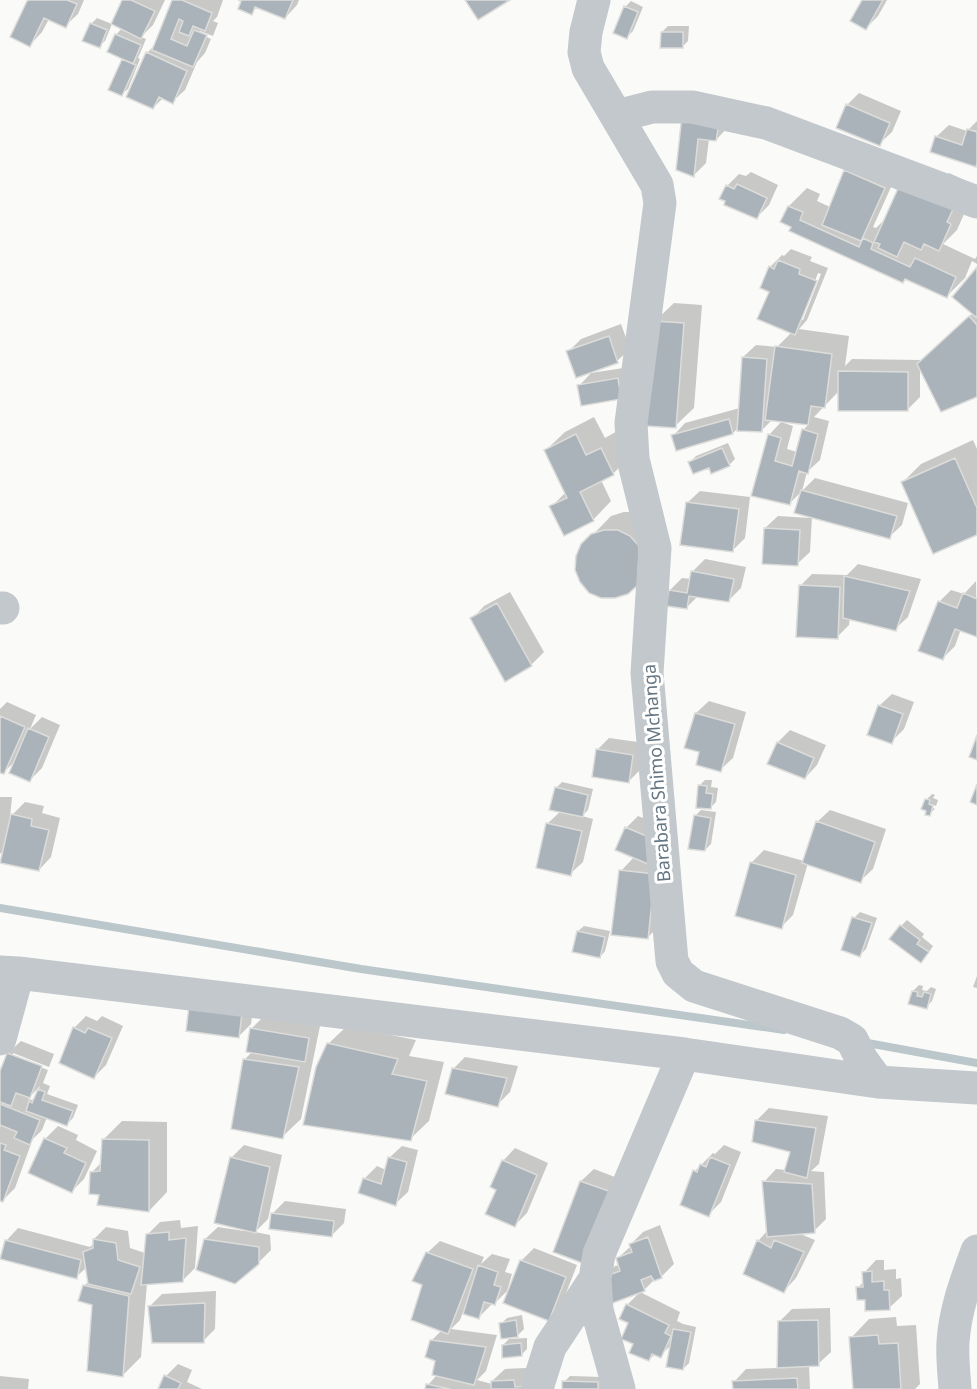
<svg xmlns="http://www.w3.org/2000/svg" width="977" height="1389" font-family="'Noto Sans',sans-serif">
	<style>
		.shadow { fill: #0003; fill-rule: evenodd }
		.lines { fill: none; stroke-linecap: round; stroke-linejoin: round }
		.stream { stroke: #bbc7cb; stroke-width: 8 }
		.building { fill: #aab3b9; stroke: #dcdcda; stroke-width: 1.5 }
		.minor { stroke: #c3c8cc; stroke-width: 33 }
		.labels { text-anchor: middle; stroke-width: 6; stroke-linejoin: round; paint-order: stroke }
		.street-label { font-size: 18px; fill: #657683; stroke: #fff }
	</style>
	<rect width="100%" height="100%" fill="#fafaf8"/>
	<path class="shadow" d="M 30,0 L 84,0 L 78,14 L 65,26 L 49,19 L 42,32 L 30,45 Z
		M 123,0 L 165,0 L 153,25 L 141,37 L 146,39 L 138,58 L 140,59 L 128,89 L 122,94 L 110,90 L 124,58 L 116,35 L 122,28 Z
		M 174,0 L 223,0 L 217,17 L 213,21 L 218,23 L 213,36 L 200,31 L 198,33 L 211,39 L 205,53 L 197,62 L 185,90 L 172,102 L 163,98 L 153,108 L 147,53 L 155,45 Z
		M 242,0 L 299,0 L 297,5 L 285,18 L 258,6 L 251,13 Z
		M 864,0 L 887,0 L 878,16 L 866,28 Z
		M 631,1 L 643,7 L 633,31 L 627,37 L 625,7 Z
		M 97,18 L 112,24 L 105,41 L 99,46 L 91,24 Z
		M 668,26 L 689,26 L 688,41 L 683,46 L 662,32 Z
		M 859,93 L 901,111 L 892,132 L 879,144 L 847,105 Z
		M 695,103 L 728,127 L 716,140 L 709,139 L 706,163 L 694,175 Z
		M 977,121 L 977,131 L 973,130 L 973,133 L 977,134 L 977,164 L 975,165 L 936,137 L 949,125 L 967,131 Z
		M 858,158 L 896,176 L 873,227 L 876,228 L 883,221 L 884,222 L 949,173 L 973,184 L 968,205 L 957,230 L 943,244 L 975,259 L 977,256 L 977,264 L 972,261 L 965,278 L 946,297 L 791,230 L 789,206 L 807,188 L 820,194 L 817,201 L 830,207 L 846,171 Z
		M 751,172 L 778,185 L 769,205 L 757,217 L 727,186 L 739,174 L 746,176 Z
		M 791,249 L 812,257 L 810,261 L 828,268 L 807,320 L 799,329 L 849,336 L 845,366 L 852,359 L 920,360 L 920,363 L 973,313 L 977,269 L 977,395 L 920,367 L 920,397 L 907,410 L 839,391 L 814,417 L 829,421 L 820,460 L 807,472 L 802,491 L 815,478 L 908,503 L 902,525 L 889,537 L 812,516 L 810,552 L 797,564 L 765,528 L 778,516 L 810,518 L 802,491 L 789,504 L 753,495 L 769,435 L 781,422 L 793,426 L 787,449 L 797,452 L 803,430 L 809,424 L 772,420 L 761,431 L 737,429 L 733,433 L 673,436 L 685,423 L 740,408 L 743,357 L 756,345 L 777,347 L 792,332 L 771,291 L 770,267 L 782,255 L 784,256 ZM 818,273 L 821,274 L 803,320 L 800,320 Z
		M 674,303 L 702,305 L 694,408 L 675,426 L 655,321 Z
		M 621,324 L 630,349 L 617,361 L 568,352 L 581,339 Z
		M 630,367 L 633,385 L 582,404 L 579,386 L 591,373 Z
		M 594,417 L 605,438 L 619,430 L 631,455 L 613,474 L 601,480 L 611,501 L 593,520 L 551,507 L 566,492 L 546,450 L 565,432 Z
		M 973,440 L 977,449 L 977,533 L 903,482 L 921,464 Z
		M 728,443 L 735,459 L 729,465 L 690,462 L 696,456 Z
		M 700,491 L 750,497 L 745,538 L 733,550 L 687,503 Z
		M 624,512 L 637,512 L 661,552 L 583,545 L 611,516 Z
		M 705,559 L 746,567 L 741,588 L 729,600 L 698,596 L 687,607 L 670,590 L 682,578 L 691,579 L 692,572 Z
		M 858,564 L 921,579 L 908,617 L 895,629 L 850,618 L 849,625 L 837,637 L 800,586 L 812,574 L 847,575 Z
		M 976,581 L 977,635 L 961,629 L 955,646 L 942,659 L 939,602 L 951,590 L 964,594 Z
		M 510,592 L 544,652 L 532,664 L 505,680 L 472,619 L 484,606 Z
		M 892,694 L 914,702 L 904,729 L 891,742 L 879,706 Z
		M 709,701 L 746,712 L 733,758 L 720,770 L 701,751 L 696,713 Z
		M 7,702 L 36,715 L 30,729 L 42,717 L 60,725 L 42,768 L 30,780 L 17,759 L 3,773 L 0,771 L 0,709 Z
		M 790,730 L 826,745 L 817,765 L 805,778 L 778,742 Z
		M 609,738 L 645,743 L 641,769 L 629,781 L 597,750 Z
		M 705,780 L 712,780 L 711,787 L 718,788 L 716,802 L 710,808 L 700,785 Z
		M 562,782 L 593,789 L 588,810 L 582,816 L 593,819 L 583,862 L 570,874 L 547,824 L 561,811 L 556,788 Z
		M 932,794 L 935,795 L 933,798 L 938,800 L 936,806 L 931,804 L 931,807 L 935,809 L 929,814 L 926,800 Z
		M 0,797 L 12,797 L 10,817 L 25,802 L 44,806 L 42,813 L 60,818 L 51,857 L 39,870 L 5,849 L 0,854 Z
		M 701,810 L 716,812 L 711,844 L 705,850 L 695,816 Z
		M 830,810 L 886,829 L 873,869 L 860,881 L 808,863 L 793,915 L 781,927 L 751,863 L 764,850 L 804,861 L 817,822 Z
		M 638,816 L 669,828 L 660,925 L 647,938 L 621,871 L 635,856 L 626,828 Z
		M 860,912 L 877,918 L 866,949 L 860,955 L 854,918 Z
		M 907,920 L 924,934 L 922,937 L 933,946 L 927,955 L 901,926 Z
		M 584,926 L 610,931 L 605,951 L 600,957 L 578,931 Z
		M 977,976 L 977,988 L 973,987 Z
		M 919,985 L 923,986 L 922,990 L 927,991 L 931,987 L 936,989 L 932,1001 L 926,1007 L 913,991 Z
		M 254,1001 L 251,1024 L 239,1036 L 187,1030 Z
		M 86,1016 L 97,1021 L 102,1016 L 123,1026 L 106,1065 L 94,1077 L 74,1028 Z
		M 264,1016 L 320,1026 L 301,1119 L 282,1137 L 245,1059 L 252,1052 L 251,1029 Z
		M 347,1026 L 416,1040 L 409,1056 L 444,1062 L 429,1121 L 410,1139 L 328,1044 Z
		M 21,1041 L 54,1054 L 49,1067 L 13,1053 L 13,1056 L 48,1070 L 43,1083 L 50,1086 L 47,1094 L 78,1105 L 73,1118 L 67,1124 L 47,1117 L 42,1130 L 29,1143 L 31,1144 L 15,1188 L 3,1200 L 0,1199 L 0,1127 L 2,1124 L 0,1123 L 0,1075 L 8,1053 ZM 40,1086 L 36,1097 L 32,1100 L 28,1099 Z
		M 465,1057 L 518,1066 L 510,1092 L 497,1105 L 453,1069 Z
		M 769,1108 L 828,1116 L 819,1164 L 811,1171 L 824,1172 L 826,1219 L 814,1231 L 798,1233 L 815,1240 L 796,1278 L 784,1291 L 758,1241 L 768,1230 L 764,1182 L 776,1169 L 786,1170 L 792,1151 L 757,1120 Z
		M 122,1121 L 167,1122 L 167,1192 L 149,1211 L 100,1194 L 91,1173 L 102,1162 L 103,1140 Z
		M 58,1126 L 78,1135 L 76,1140 L 97,1151 L 84,1179 L 72,1191 L 30,1172 L 45,1139 Z
		M 244,1145 L 282,1155 L 268,1219 L 255,1232 L 270,1235 L 271,1250 L 258,1263 L 205,1239 L 218,1227 L 244,1231 L 231,1158 Z
		M 724,1145 L 741,1152 L 721,1202 L 708,1215 L 682,1204 L 695,1171 L 713,1153 L 715,1154 Z
		M 402,1146 L 418,1150 L 408,1192 L 395,1204 L 360,1192 L 365,1178 L 377,1166 L 386,1170 L 389,1158 Z
		M 515,1148 L 548,1163 L 527,1213 L 514,1226 L 498,1189 L 503,1161 Z
		M 594,1169 L 628,1182 L 555,1251 L 581,1181 Z
		M 285,1201 L 346,1209 L 344,1223 L 331,1236 L 273,1213 Z
		M 180,1220 L 181,1228 L 198,1226 L 195,1268 L 182,1281 L 147,1283 L 141,1357 L 123,1375 L 94,1304 L 84,1286 L 89,1281 L 87,1267 L 76,1277 L 6,1241 L 18,1228 L 90,1247 L 94,1243 L 94,1239 L 106,1227 L 128,1231 L 130,1248 L 145,1253 L 147,1235 L 160,1222 Z
		M 660,1225 L 674,1264 L 662,1276 L 655,1279 L 644,1290 L 603,1278 L 615,1266 L 619,1265 L 617,1259 L 631,1246 L 631,1244 L 643,1232 Z
		M 440,1241 L 484,1257 L 481,1264 L 492,1254 L 510,1259 L 505,1272 L 512,1274 L 507,1291 L 495,1303 L 492,1302 L 491,1305 L 478,1318 L 463,1312 L 460,1320 L 451,1329 L 497,1335 L 486,1371 L 477,1380 L 492,1384 L 492,1381 L 505,1369 L 526,1368 L 542,1389 L 427,1389 L 428,1385 L 437,1375 L 437,1360 L 431,1341 L 442,1330 L 424,1284 L 427,1253 Z
		M 534,1248 L 577,1265 L 561,1306 L 549,1319 L 521,1261 Z
		M 876,1260 L 884,1260 L 884,1270 L 896,1269 L 896,1279 L 901,1278 L 902,1296 L 889,1308 L 866,1298 L 858,1288 L 864,1281 L 864,1273 Z
		M 216,1291 L 215,1329 L 203,1341 L 150,1306 L 162,1294 Z
		M 640,1292 L 680,1312 L 677,1321 L 683,1324 L 696,1327 L 689,1363 L 683,1369 L 671,1345 L 660,1356 L 655,1354 L 649,1360 L 635,1344 L 627,1305 Z
		M 830,1308 L 831,1352 L 818,1364 L 809,1365 L 810,1389 L 734,1389 L 734,1382 L 746,1369 L 778,1368 L 779,1322 L 792,1309 Z
		M 522,1315 L 524,1329 L 518,1335 L 501,1324 L 507,1318 Z
		M 896,1317 L 897,1326 L 916,1325 L 920,1384 L 915,1389 L 855,1389 L 851,1338 L 869,1319 Z
		M 527,1338 L 527,1349 L 522,1354 L 503,1345 L 509,1339 Z
		M 178,1364 L 192,1370 L 187,1382 L 202,1389 L 160,1389 L 166,1376 Z
		M 0,1376 L 29,1379 L 28,1389 L 0,1389 Z
		M 570,1376 L 603,1377 L 602,1389 L 563,1389 L 564,1382 Z"/>
	<g class="lines">
		<path class="stream" d="M 0,908 L 361,969 L 784,1030
			M 862,1042 L 977,1063"/>
	</g>
	<path class="building" d="M 29,0 L 67,0 L 77,4 L 66,28 L 44,18 L 30,47 L 10,37 L 27,1 Z
		M 122,0 L 131,0 L 155,11 L 141,39 L 111,24 Z
		M 172,0 L 182,0 L 212,13 L 205,31 L 193,26 L 189,36 L 179,32 L 183,21 L 179,19 L 171,39 L 187,46 L 194,30 L 207,35 L 193,67 L 152,50 Z
		M 238,0 L 293,0 L 285,19 L 255,7 L 252,15 L 238,9 L 241,1 Z
		M 465,0 L 510,0 L 478,20 Z
		M 862,0 L 883,0 L 866,30 L 850,21 Z
		M 624,6 L 638,12 L 627,39 L 613,33 Z
		M 90,23 L 107,30 L 100,48 L 82,41 Z
		M 661,32 L 683,32 L 683,48 L 660,48 Z
		M 115,34 L 141,45 L 133,64 L 107,52 Z
		M 146,52 L 187,71 L 173,104 L 159,97 L 153,109 L 126,97 Z
		M 122,59 L 136,65 L 122,96 L 108,90 Z
		M 846,104 L 890,123 L 880,146 L 836,128 Z
		M 682,115 L 720,117 L 716,141 L 698,139 L 694,177 L 676,170 Z
		M 967,129 L 977,132 L 977,163 L 976,167 L 930,152 L 935,136 L 962,145 Z
		M 844,170 L 885,188 L 861,241 L 822,225 Z
		M 737,184 L 767,198 L 757,219 L 724,205 L 725,201 L 719,199 L 726,185 L 734,189 Z
		M 900,184 L 956,203 L 947,222 L 951,224 L 939,251 L 924,244 L 921,250 L 904,242 L 897,257 L 878,248 L 880,244 L 874,242 Z
		M 788,206 L 803,212 L 800,220 L 859,247 L 863,238 L 873,243 L 871,249 L 910,267 L 915,258 L 956,277 L 947,298 L 905,279 L 903,283 L 789,231 L 791,227 L 780,222 Z
		M 778,260 L 800,269 L 799,274 L 817,281 L 795,335 L 757,319 L 769,292 L 760,288 L 769,266 L 774,269 Z
		M 977,267 L 977,318 L 952,297 Z
		M 969,316 L 977,325 L 977,397 L 941,412 L 917,364 Z
		M 654,321 L 684,323 L 676,428 L 646,426 Z
		M 609,336 L 618,363 L 576,378 L 566,351 Z
		M 775,346 L 832,354 L 825,408 L 811,406 L 808,425 L 765,420 Z
		M 742,357 L 767,359 L 762,432 L 737,431 Z
		M 838,371 L 908,372 L 908,411 L 838,411 Z
		M 618,378 L 621,399 L 581,406 L 577,385 Z
		M 729,419 L 733,434 L 676,451 L 671,435 Z
		M 802,429 L 818,434 L 808,474 L 799,471 L 790,505 L 751,496 L 768,434 L 781,438 L 775,461 L 792,466 Z
		M 576,434 L 586,455 L 601,448 L 614,475 L 580,492 L 594,521 L 564,536 L 549,506 L 567,498 L 544,450 Z
		M 722,448 L 730,466 L 711,474 L 709,468 L 693,474 L 688,462 Z
		M 955,458 L 977,508 L 977,535 L 933,554 L 901,482 Z
		M 801,490 L 897,516 L 890,539 L 794,513 Z
		M 686,502 L 739,509 L 733,552 L 680,545 Z
		M 764,528 L 800,530 L 798,566 L 762,564 Z
		M 604,530 L 618,530 L 630,536 L 639,546 L 638,585 L 628,594 L 615,598 L 601,598 L 589,593 L 580,582 L 575,570 L 576,556 L 581,544 L 591,534 Z
		M 691,571 L 734,579 L 729,602 L 689,596 L 687,609 L 666,606 L 669,590 L 687,593 Z
		M 844,576 L 910,591 L 896,631 L 843,618 Z
		M 799,585 L 840,587 L 838,639 L 796,637 Z
		M 963,593 L 977,599 L 977,637 L 955,629 L 943,660 L 918,651 L 938,601 L 957,608 Z
		M 497,603 L 532,666 L 505,682 L 470,618 Z
		M 878,705 L 903,714 L 892,744 L 867,735 Z
		M 695,713 L 735,724 L 721,772 L 696,765 L 699,752 L 684,748 Z
		M 0,716 L 25,727 L 4,774 L 0,773 Z
		M 28,728 L 49,737 L 30,782 L 9,773 Z
		M 977,735 L 977,760 L 969,757 Z
		M 777,742 L 814,758 L 805,779 L 767,764 Z
		M 596,749 L 633,755 L 629,783 L 592,777 Z
		M 977,784 L 977,805 L 970,802 Z
		M 698,785 L 707,786 L 706,793 L 713,794 L 711,809 L 696,808 Z
		M 555,787 L 588,795 L 583,817 L 549,810 Z
		M 925,799 L 930,800 L 929,804 L 933,806 L 930,816 L 925,815 L 926,811 L 921,809 Z
		M 11,814 L 32,819 L 31,826 L 49,830 L 39,871 L 0,863 Z
		M 694,815 L 711,818 L 705,851 L 688,849 Z
		M 816,821 L 875,842 L 861,883 L 802,863 Z
		M 546,823 L 582,831 L 571,876 L 536,868 Z
		M 625,827 L 658,841 L 648,864 L 615,850 Z
		M 750,862 L 796,875 L 782,929 L 735,916 Z
		M 619,870 L 655,874 L 648,939 L 611,935 Z
		M 852,917 L 872,923 L 860,957 L 841,950 Z
		M 900,925 L 920,940 L 917,944 L 929,952 L 921,963 L 889,939 Z
		M 577,931 L 605,937 L 600,958 L 572,952 Z
		M 912,991 L 918,992 L 917,996 L 922,997 L 924,992 L 931,994 L 927,1009 L 908,1004 Z
		M 189,1006 L 242,1013 L 239,1038 L 186,1031 Z
		M 73,1027 L 85,1033 L 88,1028 L 112,1038 L 94,1079 L 59,1063 Z
		M 250,1028 L 309,1038 L 305,1062 L 246,1052 Z
		M 327,1043 L 398,1059 L 392,1074 L 427,1081 L 411,1141 L 303,1125 L 316,1067 Z
		M 7,1053 L 42,1066 L 30,1098 L 16,1093 L 11,1106 L 0,1102 L 0,1071 Z
		M 243,1059 L 299,1067 L 283,1139 L 231,1129 Z
		M 452,1068 L 507,1078 L 498,1107 L 445,1094 Z
		M 38,1089 L 45,1092 L 42,1100 L 73,1111 L 67,1126 L 26,1111 L 29,1101 L 32,1103 Z
		M 0,1104 L 40,1120 L 30,1145 L 14,1138 L 17,1132 L 0,1125 Z
		M 755,1120 L 816,1128 L 807,1178 L 784,1172 L 790,1152 L 752,1142 Z
		M 44,1138 L 67,1148 L 64,1153 L 86,1163 L 72,1193 L 28,1173 Z
		M 102,1139 L 149,1140 L 149,1212 L 97,1205 L 99,1195 L 89,1194 L 90,1172 L 100,1171 Z
		M 0,1143 L 6,1145 L 4,1150 L 20,1156 L 3,1202 L 0,1201 Z
		M 230,1157 L 270,1167 L 256,1233 L 214,1223 Z
		M 388,1157 L 407,1162 L 396,1206 L 358,1193 L 363,1178 L 381,1184 Z
		M 710,1157 L 730,1165 L 709,1217 L 680,1205 L 693,1170 L 697,1172 L 700,1164 L 706,1167 Z
		M 502,1160 L 537,1175 L 515,1227 L 485,1214 L 496,1190 L 490,1187 Z
		M 580,1181 L 617,1194 L 590,1266 L 553,1252 Z
		M 762,1181 L 812,1184 L 815,1233 L 767,1237 Z
		M 271,1213 L 334,1221 L 332,1237 L 269,1229 Z
		M 169,1232 L 169,1240 L 186,1238 L 183,1282 L 141,1285 L 146,1234 Z
		M 648,1237 L 662,1278 L 654,1281 L 651,1276 L 641,1280 L 645,1291 L 610,1304 L 601,1278 L 620,1271 L 616,1258 L 632,1252 L 629,1244 Z
		M 93,1239 L 116,1243 L 118,1260 L 140,1267 L 131,1294 L 88,1284 L 83,1252 L 93,1248 Z
		M 204,1239 L 259,1247 L 259,1264 L 235,1284 L 196,1270 Z
		M 5,1240 L 81,1260 L 77,1279 L 0,1259 Z
		M 757,1240 L 771,1248 L 774,1240 L 804,1252 L 784,1293 L 743,1274 Z
		M 426,1252 L 473,1269 L 448,1334 L 411,1320 L 422,1285 L 412,1281 Z
		M 520,1260 L 566,1277 L 549,1321 L 503,1303 Z
		M 478,1265 L 498,1272 L 494,1285 L 501,1287 L 495,1305 L 484,1302 L 479,1319 L 463,1314 Z
		M 872,1271 L 872,1282 L 884,1281 L 884,1290 L 889,1290 L 890,1310 L 865,1311 L 865,1300 L 857,1300 L 856,1287 L 863,1287 L 862,1272 Z
		M 83,1285 L 129,1296 L 123,1377 L 87,1371 L 92,1305 L 78,1301 Z
		M 205,1303 L 204,1343 L 152,1343 L 148,1306 Z
		M 626,1304 L 669,1325 L 665,1333 L 671,1336 L 661,1358 L 652,1354 L 649,1361 L 629,1353 L 633,1344 L 621,1339 L 628,1323 L 619,1319 Z
		M 516,1320 L 518,1337 L 501,1339 L 499,1323 Z
		M 818,1320 L 819,1366 L 777,1368 L 778,1321 Z
		M 673,1329 L 691,1332 L 683,1370 L 666,1367 Z
		M 878,1335 L 879,1344 L 898,1343 L 901,1389 L 853,1389 L 849,1337 Z
		M 430,1340 L 486,1347 L 474,1385 L 432,1375 L 435,1361 L 425,1357 Z
		M 521,1343 L 522,1356 L 502,1358 L 502,1345 Z
		M 164,1375 L 181,1383 L 178,1389 L 158,1389 Z
		M 797,1378 L 798,1389 L 733,1389 L 732,1381 Z
		M 514,1380 L 515,1387 L 529,1386 L 529,1389 L 491,1389 L 491,1381 Z
		M 562,1381 L 598,1382 L 598,1389 L 562,1389 Z
		M 426,1384 L 450,1389 L 425,1389 Z"/>
	<g class="lines">
		<path class="minor" d="M 594,0 L 586,32 L 584,52 L 588,68 L 657,185 L 660,203 L 631,423 L 633,459 L 655,548 L 647,673 L 672,961 L 678,973 L 694,986 L 840,1033 L 852,1040 L 862,1060 L 878,1082
			M 617,116 L 652,107 L 692,107 L 766,123 L 977,202
			M 0,608 L 3,608
			M 0,972 L 18,973 L 684,1054 L 878,1082 L 977,1088
			M 0,1039 L 18,973
			M 538,1389 L 538,1385 L 550,1347 L 595,1279
			M 619,1389 L 597,1310 L 595,1279 L 599,1254 L 684,1054
			M 955,1389 C 954,1374 952,1357 953,1342 C 955,1310 966,1281 977,1251"/>
	</g>
	<g class="labels">
		<g class="street-label">
			<text transform="translate(657 773) rotate(-94)" y="6">Barabara Shimo Mchanga</text>
		</g>
	</g>
</svg>
